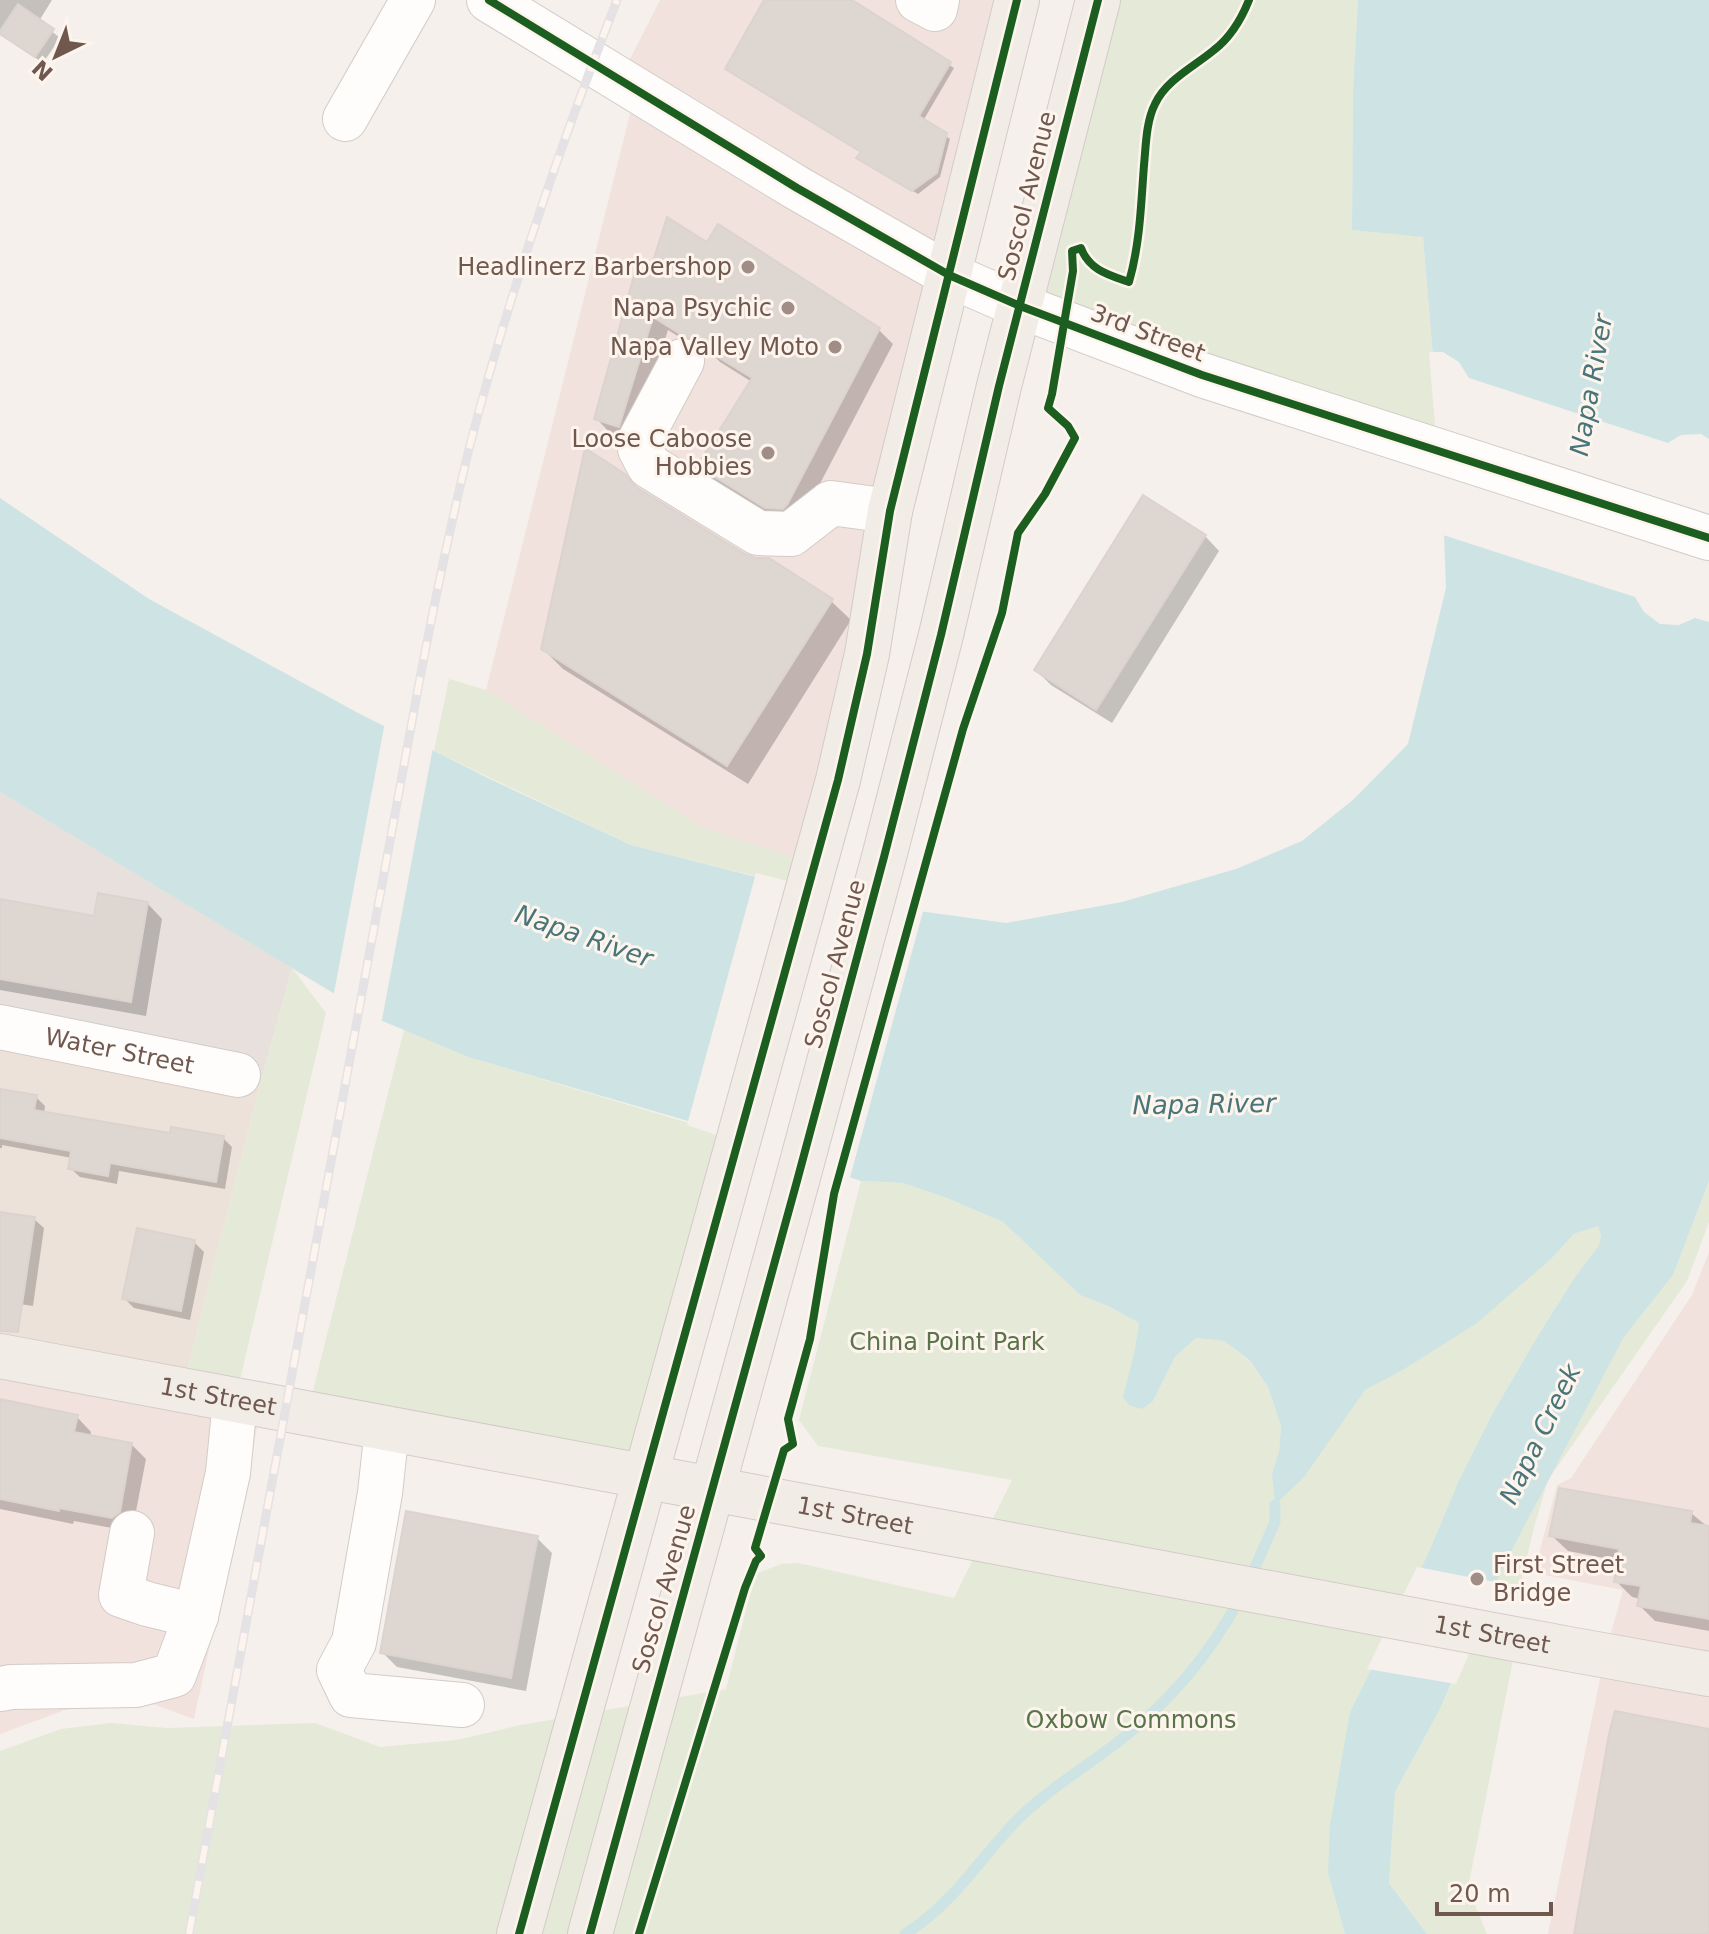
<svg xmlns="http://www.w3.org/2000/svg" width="1709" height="1934" font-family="'DejaVu Sans',sans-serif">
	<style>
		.residential { fill: #ede2d9 }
		.commercial { fill: #f2e2dd }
		.industrial { fill: #e7e0dc }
		.green { fill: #e4ead7 }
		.water { fill: #cee3e3 }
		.pier { fill: #f5f0eb }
		.shadow { fill: #0003 }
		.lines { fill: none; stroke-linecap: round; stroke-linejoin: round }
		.stream { stroke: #cee3e3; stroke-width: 11 }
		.building { fill: #ded6d1; stroke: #ddd3ce; stroke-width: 2 }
		.minor-casing { stroke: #d2ccc7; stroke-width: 46 }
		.major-casing { stroke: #d3cbc7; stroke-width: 46 }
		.minor { stroke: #fefdfc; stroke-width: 44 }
		.major { stroke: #f1ece6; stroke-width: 44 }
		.rail-casing { stroke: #e4e2e4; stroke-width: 9 }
		.rail { stroke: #fdf5ed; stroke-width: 6; stroke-dasharray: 18; stroke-linecap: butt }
		.cycleway-casing { stroke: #fdf5ed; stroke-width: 13 }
		.cycleway { stroke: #1b5e20; stroke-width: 8 }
		.poi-dot { fill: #9f8d86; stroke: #fdf5ed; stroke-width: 3 }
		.labels { text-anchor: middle; stroke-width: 6; stroke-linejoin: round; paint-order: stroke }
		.street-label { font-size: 24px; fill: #70584f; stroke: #fdf5ed }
		.poi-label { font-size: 24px; fill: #70584f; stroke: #fdf5ed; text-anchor: end }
		.park-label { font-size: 24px; fill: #597449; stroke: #fdf5ed }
		.water-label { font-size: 26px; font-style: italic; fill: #487579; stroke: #fdf5ed }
	</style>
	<rect width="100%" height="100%" fill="#f5f0eb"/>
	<path class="residential" d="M 0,1028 L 261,1081 L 182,1391 L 0,1355 Z"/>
	<path class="commercial" d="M 660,0 L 1017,0 L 815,864 L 703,828 L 486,690 L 636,90 L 620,79 Z
		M 1709,1252 L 1709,1934 L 1548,1934 L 1605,1654 L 1623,1590 L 1534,1573 L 1557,1485 L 1571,1478 L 1692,1295 Z
		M 0,1355 L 262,1405 L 194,1719 L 156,1705 L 127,1702 L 98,1704 L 65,1710 L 0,1734 Z"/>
	<path class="industrial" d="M 0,792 L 292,968 L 261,1081 L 0,1027 Z"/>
	<path class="green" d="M 1098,0 L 1358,0 L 1353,90 L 1352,230 L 1423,236 L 1441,451 L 1020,306 Z
		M 449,679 L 486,690 L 703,828 L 815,864 L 807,889 L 631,845 L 434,751 Z
		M 292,968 L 326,1013 L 235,1401 L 182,1391 L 261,1081 Z
		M 404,1030 L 468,1057 L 739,1138 L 644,1476 L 307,1414 Z
		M 861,1181 L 903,1183 L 947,1198 L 1003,1222 L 1080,1295 L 1108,1306 L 1139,1323 L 1134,1354 L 1153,1401 L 1175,1357 L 1196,1338 L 1224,1341 L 1250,1362 L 1268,1387 L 1281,1426 L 1279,1451 L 1272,1474 L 1276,1504 L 1365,1390 L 1403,1370 L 1440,1346 L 1551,1259 L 1574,1234 L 1598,1226 L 1601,1235 L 1599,1245 L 1575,1277 L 1539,1334 L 1495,1409 L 1460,1478 L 1428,1554 L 1350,1712 L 1328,1873 L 1345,1934 L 0,1934 L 0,1751 L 61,1729 L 111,1723 L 167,1728 L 315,1723 L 380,1747 L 457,1740 L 521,1725 L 726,1689 L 749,1598 L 758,1573 L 781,1564 L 798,1563 L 954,1598 L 1012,1480 L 818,1446 L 799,1420 Z
		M 1709,1181 L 1709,1222 L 1687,1281 L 1548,1480 L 1535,1524 L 1518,1593 L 1489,1588 L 1504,1565 L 1624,1337 L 1673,1275 Z
		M 1477,1632 L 1517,1640 L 1468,1888 L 1487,1934 L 1427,1934 L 1389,1883 L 1395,1792 L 1440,1709 Z"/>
	<path class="water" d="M 1358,0 L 1709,0 L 1709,1181 L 1673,1275 L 1624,1337 L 1504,1565 L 1440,1709 L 1395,1792 L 1389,1883 L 1427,1934 L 1345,1934 L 1328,1873 L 1330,1825 L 1350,1712 L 1428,1554 L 1460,1478 L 1495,1409 L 1539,1334 L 1575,1277 L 1599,1245 L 1601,1235 L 1598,1226 L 1574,1234 L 1551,1259 L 1477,1323 L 1403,1370 L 1365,1390 L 1304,1477 L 1275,1505 L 1272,1474 L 1279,1451 L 1281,1426 L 1268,1387 L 1250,1361 L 1224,1341 L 1196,1338 L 1175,1357 L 1153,1401 L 1142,1409 L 1129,1405 L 1123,1397 L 1134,1354 L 1139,1323 L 1108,1306 L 1080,1295 L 1003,1222 L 947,1198 L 903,1183 L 861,1181 L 688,1121 L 468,1057 L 373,1017 L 0,792 L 0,498 L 149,599 L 360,714 L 490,779 L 631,845 L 854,902 L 1006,923 L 1122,902 L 1236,869 L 1302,841 L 1354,799 L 1408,744 L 1446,588 L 1441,451 L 1423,237 L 1352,230 L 1353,90 Z"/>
	<path class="pier" d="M 1429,352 L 1443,352 L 1459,362 L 1469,378 L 1668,443 L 1681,435 L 1701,434 L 1709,439 L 1709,622 L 1695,618 L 1679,625 L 1660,624 L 1644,612 L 1635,597 L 1440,534 L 1437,451 Z
		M 385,722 L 433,747 L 381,1025 L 333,998 Z
		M 756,873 L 855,898 L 924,908 L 849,1181 L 687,1125 Z
		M 1417,1567 L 1500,1583 L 1456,1684 L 1367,1669 Z"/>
	<path class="shadow" d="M 0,0 L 52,0 L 39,21 L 60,38 L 43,63 L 0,34 Z
		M 766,0 L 848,0 L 954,68 L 923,121 L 950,139 L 940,177 L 918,194 L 863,162 L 859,158 L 863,153 L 731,73 Z
		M 708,245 L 878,329 L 893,344 L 801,520 L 782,522 L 714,481 L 700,466 L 752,382 L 720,362 L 711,353 L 701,351 L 668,330 L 633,440 L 610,433 L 596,418 L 650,280 Z
		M 640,492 L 744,556 L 831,601 L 851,620 L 748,784 L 563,669 L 543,649 Z
		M 1205,536 L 1219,551 L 1112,723 L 1051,685 L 1036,670 Z
		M 0,901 L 95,918 L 148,904 L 162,919 L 146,1016 L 0,990 Z
		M 0,1091 L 36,1097 L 45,1106 L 44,1114 L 171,1136 L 223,1138 L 232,1147 L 225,1189 L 119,1171 L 117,1184 L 80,1177 L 70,1168 L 72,1158 L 2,1145 L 2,1148 L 0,1148 Z
		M 0,1214 L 34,1219 L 44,1228 L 33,1306 L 0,1301 Z
		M 194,1242 L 204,1252 L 190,1320 L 134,1308 L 125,1299 Z
		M 0,1401 L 77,1417 L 91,1432 L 90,1437 L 131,1444 L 146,1459 L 133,1527 L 128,1531 L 74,1521 L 73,1524 L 0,1509 Z
		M 1691,1513 L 1709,1528 L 1709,1631 L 1655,1621 L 1639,1605 L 1640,1599 L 1632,1597 L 1616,1581 L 1619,1561 L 1568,1551 L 1551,1535 Z
		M 537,1538 L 552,1553 L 526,1691 L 397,1667 L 382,1652 Z"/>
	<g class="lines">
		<path class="stream" d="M 1250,1579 L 1275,1522 L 1275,1505
			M 905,1934 C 953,1904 978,1861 1016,1821 C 1047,1790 1084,1768 1118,1742 C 1169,1703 1210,1654 1240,1598"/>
	</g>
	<path class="building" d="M 764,0 L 852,0 L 951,62 L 919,116 L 947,133 L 937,173 L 912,191 L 856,158 L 861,152 L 725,69 Z
		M 18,4 L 54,29 L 35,57 L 0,34 L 0,31 Z
		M 667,217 L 707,242 L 718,224 L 880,328 L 787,505 L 783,509 L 765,508 L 697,466 L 752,378 L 703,348 L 694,339 L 685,337 L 653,317 L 619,427 L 594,419 L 635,272 L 648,277 Z
		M 585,448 L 625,474 L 636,487 L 745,554 L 756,558 L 769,558 L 833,599 L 727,766 L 541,649 Z
		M 1143,495 L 1206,535 L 1096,710 L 1034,670 Z
		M 98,893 L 148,902 L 131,1002 L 0,979 L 0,899 L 94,916 Z
		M 0,1089 L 37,1095 L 34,1110 L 170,1133 L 171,1127 L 224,1136 L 216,1182 L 110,1163 L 108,1176 L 68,1169 L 71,1151 L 0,1138 Z
		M 0,1212 L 35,1217 L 18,1332 L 0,1331 Z
		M 137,1228 L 195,1240 L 181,1311 L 122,1299 Z
		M 0,1399 L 78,1415 L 74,1432 L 132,1443 L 120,1512 L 112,1518 L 59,1508 L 59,1511 L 0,1499 Z
		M 1559,1488 L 1692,1511 L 1690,1523 L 1709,1526 L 1709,1619 L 1637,1606 L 1641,1586 L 1614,1582 L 1619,1549 L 1549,1536 Z
		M 406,1511 L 538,1536 L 511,1678 L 380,1653 Z
		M 1615,1711 L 1709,1729 L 1709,1934 L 1574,1934 L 1609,1734 Z"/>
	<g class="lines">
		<defs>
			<g id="minor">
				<path d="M 489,0 L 797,188 L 949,275 L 1020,306 L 1202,375 L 1709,538"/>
				<path d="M 918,0 L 935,9 L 937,0"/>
				<path d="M 345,119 L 413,0"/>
				<path d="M 682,361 L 641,438 L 640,449 L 649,466 L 758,533 L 791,534 L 831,503 L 890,511"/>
				<path id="s1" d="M 0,1027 L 238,1075"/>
				<path d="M 387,1429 L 380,1493 L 354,1642 L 339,1670 L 351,1695 L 462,1705"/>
				<path d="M 132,1533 L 121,1595 L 147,1604 L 196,1616"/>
				<path d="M 0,1689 L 11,1687 L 136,1685 L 174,1675 L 196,1616 L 228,1473 L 235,1401"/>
			</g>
			<g id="major">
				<path id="s2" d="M 0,1356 L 1574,1650 L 1709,1674"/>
				<path d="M 519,1934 L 838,780 L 867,654 L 890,511 L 1017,0"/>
				<path d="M 590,1934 L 797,1181 L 884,857 L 941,635 L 999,386 L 1098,0"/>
			</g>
		</defs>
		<use href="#minor" class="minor-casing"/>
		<use href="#major" class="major-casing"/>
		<use href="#minor" class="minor"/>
		<use href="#major" class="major"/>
		<defs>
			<path id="rail" d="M 189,1934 L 420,678 C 435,600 451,522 470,445 C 509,294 560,146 617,0"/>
		</defs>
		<use href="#rail" class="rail-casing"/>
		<use href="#rail" class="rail"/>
		<defs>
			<path id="cycleway" d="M 489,0 L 797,188 L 949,275 L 1020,306 L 1202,375 L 1709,538
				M 519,1934 L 838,780 L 867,654 L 890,511 L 1017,0
				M 590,1934 L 797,1181 L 884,857 L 941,635 L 999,386 L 1098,0
				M 639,1934 L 745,1588 L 756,1561 L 761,1556 L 755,1548 L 784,1450 L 793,1444 L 788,1419 L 810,1339 L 834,1194 L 963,729 L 1002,613 L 1018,533 L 1045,494 L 1075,438 L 1068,426 L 1048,408 L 1052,394 L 1073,271 L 1072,251 L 1081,248 C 1089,270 1109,275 1129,282 C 1140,244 1141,204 1144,165 C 1146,145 1146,122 1155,104 C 1166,80 1195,66 1214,50 C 1231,37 1241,20 1249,0"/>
		</defs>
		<use href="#cycleway" class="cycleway-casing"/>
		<use href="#cycleway" class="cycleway"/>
	</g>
	<g class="poi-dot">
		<circle cx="748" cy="267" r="8"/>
		<circle cx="788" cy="308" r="8"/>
		<circle cx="835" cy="347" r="8"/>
		<circle cx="768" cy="453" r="8"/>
		<circle cx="1477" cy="1579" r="8"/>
	</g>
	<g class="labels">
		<g class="street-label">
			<text transform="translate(1027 196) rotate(-76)" y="8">Soscol Avenue</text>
			<text transform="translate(1148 333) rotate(21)" y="8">3rd Street</text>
			<text transform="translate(835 964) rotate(-75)" y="8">Soscol Avenue</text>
			<text dy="8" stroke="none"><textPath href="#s1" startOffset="122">Water Street</textPath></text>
			<text dy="8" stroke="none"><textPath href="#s2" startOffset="222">1st Street</textPath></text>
			<text dy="8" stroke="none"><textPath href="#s2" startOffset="870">1st Street</textPath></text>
			<text transform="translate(664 1589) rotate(-74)" y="8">Soscol Avenue</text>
			<text dy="8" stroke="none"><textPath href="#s2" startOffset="1518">1st Street</textPath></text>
		</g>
		<g class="poi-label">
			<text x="732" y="275">Headlinerz Barbershop</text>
			<text x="772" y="316">Napa Psychic</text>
			<text x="819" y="355">Napa Valley Moto</text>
			<text x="752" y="447">Loose Caboose<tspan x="752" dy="28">Hobbies</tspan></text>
			<text x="1493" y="1573" text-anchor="start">First Street<tspan x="1493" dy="28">Bridge</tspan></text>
		</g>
		<g class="park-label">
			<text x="947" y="1350">China Point Park</text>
			<text x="1131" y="1728">Oxbow Commons</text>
		</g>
		<g class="water-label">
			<text transform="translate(1591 385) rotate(-80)" y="9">Napa River</text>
			<text transform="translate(584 936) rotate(19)" y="9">Napa River</text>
			<text transform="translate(1204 1104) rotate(-1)" y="9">Napa River</text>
			<text transform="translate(1540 1434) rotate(-64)" y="9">Napa Creek</text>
		</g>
	</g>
	<g transform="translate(56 56) rotate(223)" stroke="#fdf5ed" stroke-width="6" paint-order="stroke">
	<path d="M0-6L14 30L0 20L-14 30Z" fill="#70584f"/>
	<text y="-12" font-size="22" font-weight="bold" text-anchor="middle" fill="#70584f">N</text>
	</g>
	<path d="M1437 1902v12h114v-12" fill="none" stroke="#70584f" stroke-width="4"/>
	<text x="1449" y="1902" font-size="24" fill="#70584f" stroke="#fdf5ed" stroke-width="6" paint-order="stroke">20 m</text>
</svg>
